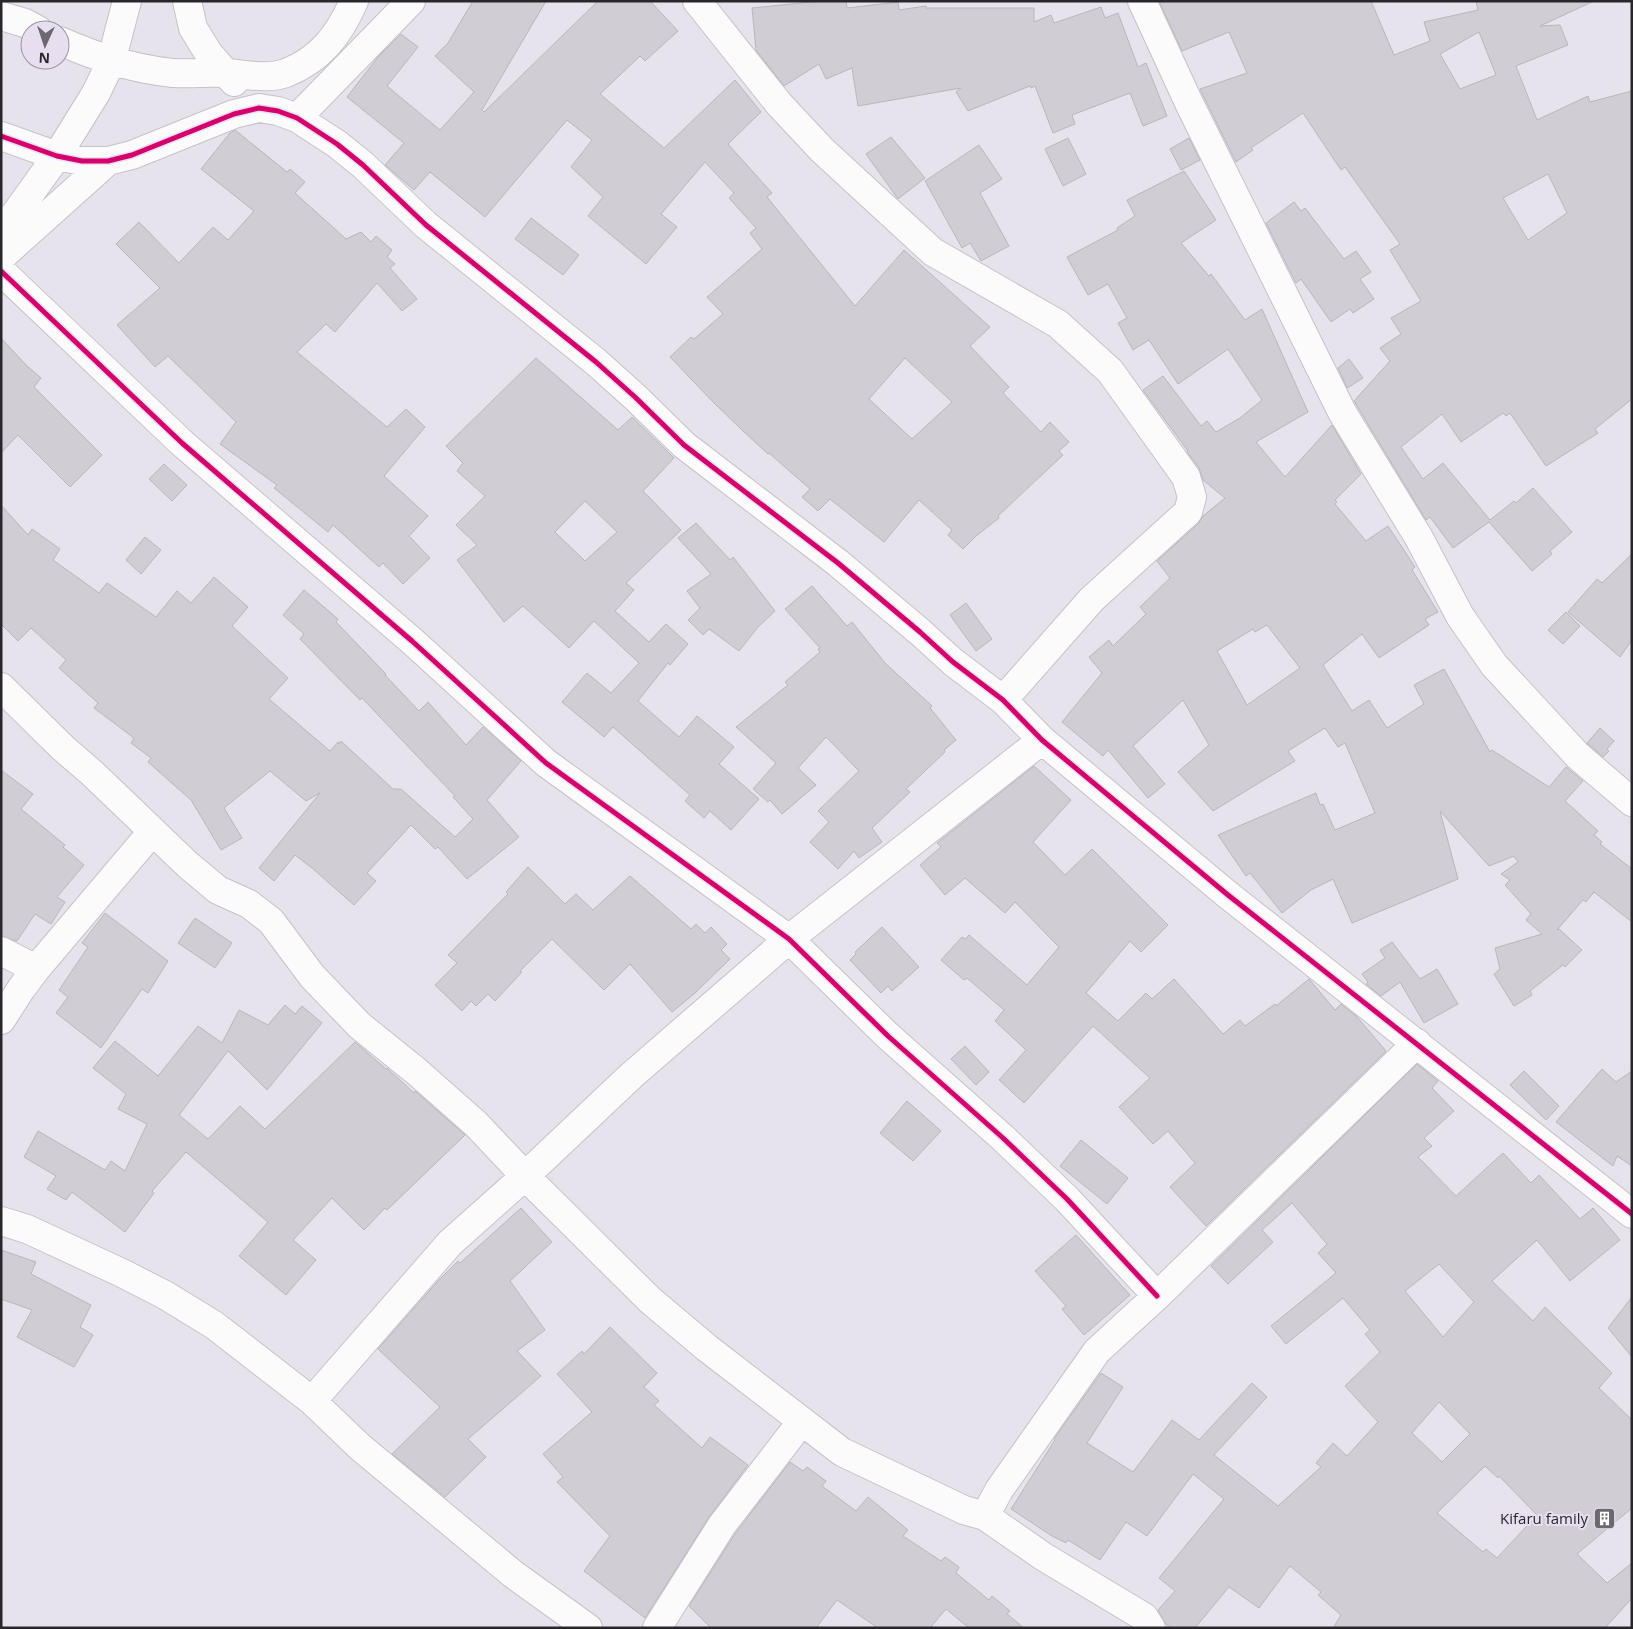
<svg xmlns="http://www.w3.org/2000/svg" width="1633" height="1629" font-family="'Open Sans',sans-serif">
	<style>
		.building { fill: #d0cdd4; stroke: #b9b6bd; fill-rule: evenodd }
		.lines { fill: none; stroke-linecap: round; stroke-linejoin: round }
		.minor-casing { stroke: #c5c2c8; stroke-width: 30 }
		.minor { stroke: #fbfbfc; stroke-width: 28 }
		.cycleway-casing { stroke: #e7dff0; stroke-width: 8 }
		.cycleway { stroke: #d6006c; stroke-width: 5 }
		.labels { text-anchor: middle; stroke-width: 4; stroke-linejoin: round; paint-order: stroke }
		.poi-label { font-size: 15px; fill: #29262c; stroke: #e7dff0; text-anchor: end }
	</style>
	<rect width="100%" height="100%" fill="#e7e3ec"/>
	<path class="building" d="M 473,1 L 546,1 L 482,110 L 484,112 L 598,1 L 650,1 L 678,31 L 645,61 L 640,56 L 600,94 L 664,148 L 735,80 L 761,112 L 728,144 L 772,193 L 767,197 L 855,306 L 904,250 L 990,327 L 970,346 L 1009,387 L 1003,393 L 1041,432 L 1050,422 L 1069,442 L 1059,451 L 1063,455 L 998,516 L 999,518 L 976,536 L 963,549 L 948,535 L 952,530 L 919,500 L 884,542 L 830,499 L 818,511 L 802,497 L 810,489 L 769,453 L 768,454 L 742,430 L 714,403 L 670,357 L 691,337 L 694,339 L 723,314 L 707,297 L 762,249 L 750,233 L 756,228 L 729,198 L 734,193 L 705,162 L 661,214 L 677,227 L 646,264 L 588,216 L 603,197 L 571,167 L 592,140 L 567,120 L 485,217 L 430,172 L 414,190 L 385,165 L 404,143 L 347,97 L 378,57 L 401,34 L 418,47 L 387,86 L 440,130 L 474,92 L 435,56 L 448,43 ZM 905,358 L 952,402 L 912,439 L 869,399 Z
		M 820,1 L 846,1 L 847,8 L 898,2 L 899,10 L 926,6 L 926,8 L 1034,8 L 1034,22 L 1051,15 L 1054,23 L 1101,7 L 1105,18 L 1118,13 L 1138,67 L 1146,63 L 1167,116 L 1143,126 L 1130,93 L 1072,115 L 1075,124 L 1053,133 L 1035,86 L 1031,88 L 1030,86 L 968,111 L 956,92 L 961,88 L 858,106 L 852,68 L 826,79 L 819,64 L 784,86 L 756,50 L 752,8 Z
		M 1159,1 L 1371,1 L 1394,55 L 1430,41 L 1424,22 L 1478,10 L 1476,1 L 1594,1 L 1540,26 L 1560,25 L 1568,45 L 1516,66 L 1537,120 L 1588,96 L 1590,102 L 1632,91 L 1632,399 L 1595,429 L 1598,433 L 1546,466 L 1510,413 L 1506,416 L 1503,413 L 1461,442 L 1442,414 L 1401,447 L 1423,479 L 1443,463 L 1490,520 L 1514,501 L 1516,503 L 1533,488 L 1572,532 L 1550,551 L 1552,554 L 1532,571 L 1489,522 L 1453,548 L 1430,517 L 1426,520 L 1354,401 L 1390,361 L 1380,348 L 1401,334 L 1391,318 L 1421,301 L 1390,250 L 1400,244 L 1345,167 L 1341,170 L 1303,113 L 1251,148 L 1253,150 L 1236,162 L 1200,89 L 1247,73 L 1229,32 L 1182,51 ZM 1479,32 L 1496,75 L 1460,89 L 1440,54 ZM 1548,174 L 1567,213 L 1528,240 L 1503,198 Z
		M 235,130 L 287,172 L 290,169 L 305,182 L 295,193 L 346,239 L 361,232 L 371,242 L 376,236 L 392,250 L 387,257 L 395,264 L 390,268 L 417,299 L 402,311 L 377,283 L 335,332 L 326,324 L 297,352 L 387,427 L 406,409 L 425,427 L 384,476 L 428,516 L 409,536 L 430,558 L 403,584 L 383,563 L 379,567 L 333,525 L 328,532 L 274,488 L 277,485 L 220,444 L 236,422 L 168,356 L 155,367 L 117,325 L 160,288 L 116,244 L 139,222 L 179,263 L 213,227 L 228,240 L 254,211 L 201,169 L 230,133 Z
		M 891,137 L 925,178 L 898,199 L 866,154 Z
		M 1068,138 L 1086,174 L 1063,186 L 1045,149 Z
		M 1189,138 L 1200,160 L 1181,170 L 1170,149 Z
		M 979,145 L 1002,179 L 980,193 L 1009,246 L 981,261 L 970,243 L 962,248 L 925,181 Z
		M 1184,171 L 1216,220 L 1181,243 L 1209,276 L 1211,274 L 1245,320 L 1262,309 L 1308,412 L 1256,442 L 1285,477 L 1332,425 L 1361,474 L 1335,500 L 1337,502 L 1335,504 L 1366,541 L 1388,526 L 1415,567 L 1412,570 L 1438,612 L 1425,619 L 1429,625 L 1379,658 L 1362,634 L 1323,665 L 1352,711 L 1369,700 L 1387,728 L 1424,704 L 1414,685 L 1444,669 L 1490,752 L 1492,750 L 1549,787 L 1566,767 L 1583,781 L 1565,801 L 1598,831 L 1594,835 L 1602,842 L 1600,844 L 1632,869 L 1632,922 L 1594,892 L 1586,902 L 1583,900 L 1557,930 L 1559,929 L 1582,950 L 1565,967 L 1563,965 L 1530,991 L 1532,995 L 1514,1006 L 1494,974 L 1500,969 L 1495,948 L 1542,934 L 1526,920 L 1531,914 L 1505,885 L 1510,880 L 1501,874 L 1518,862 L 1514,856 L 1489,866 L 1440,811 L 1458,879 L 1352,923 L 1333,879 L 1311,890 L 1282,913 L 1250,873 L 1246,876 L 1218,835 L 1316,793 L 1320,805 L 1323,804 L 1335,830 L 1375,813 L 1345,743 L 1338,747 L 1325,728 L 1288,751 L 1295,761 L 1213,811 L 1178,772 L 1209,745 L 1183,700 L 1133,746 L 1165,784 L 1148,798 L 1108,750 L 1103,756 L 1062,722 L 1102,673 L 1089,657 L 1109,640 L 1113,646 L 1146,614 L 1140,607 L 1170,578 L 1157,561 L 1198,524 L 1203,516 L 1225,498 L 1203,480 L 1199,468 L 1187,452 L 1188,451 L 1143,390 L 1163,376 L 1201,426 L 1207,421 L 1216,432 L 1240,418 L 1262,400 L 1228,349 L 1178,384 L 1149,340 L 1133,350 L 1118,323 L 1127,318 L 1108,284 L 1088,295 L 1067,257 L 1118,230 L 1117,228 L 1135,216 L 1127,200 ZM 1267,625 L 1300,668 L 1247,705 L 1217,651 L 1253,629 L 1255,632 Z
		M 1294,202 L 1301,211 L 1305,208 L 1344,259 L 1356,251 L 1371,272 L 1360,279 L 1374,299 L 1353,313 L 1350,309 L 1331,322 L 1301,279 L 1296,283 L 1266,223 Z
		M 531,218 L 579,255 L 563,275 L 515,239 Z
		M 1,338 L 26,365 L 41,378 L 34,387 L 102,455 L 70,487 L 18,435 L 1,453 Z
		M 536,358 L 618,430 L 632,417 L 674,458 L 643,491 L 681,530 L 626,583 L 634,590 L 615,611 L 649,642 L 666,624 L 688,644 L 670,665 L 668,663 L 638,701 L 679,737 L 697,716 L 734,747 L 719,764 L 759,799 L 731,830 L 710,811 L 704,818 L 685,801 L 690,795 L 613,727 L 604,737 L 562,702 L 587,673 L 611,693 L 639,663 L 594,621 L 569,648 L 523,606 L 504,622 L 457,560 L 477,545 L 456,525 L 485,496 L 457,471 L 463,463 L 446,446 ZM 585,501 L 617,532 L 585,561 L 555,532 Z
		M 1349,359 L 1363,378 L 1347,388 L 1338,368 Z
		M 164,464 L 187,485 L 172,501 L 149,479 Z
		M 1,505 L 28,535 L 32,529 L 60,549 L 53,560 L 99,593 L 107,583 L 156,617 L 177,591 L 191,603 L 214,577 L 248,607 L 232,626 L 288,678 L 269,699 L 330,751 L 338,742 L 339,744 L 341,741 L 393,789 L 401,789 L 455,837 L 473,819 L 453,797 L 455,796 L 362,698 L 360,700 L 300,639 L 304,634 L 283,615 L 304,590 L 338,619 L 336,622 L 386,674 L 385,675 L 419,711 L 428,702 L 466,745 L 483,727 L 521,761 L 487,800 L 519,837 L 467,879 L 438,847 L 435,849 L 411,825 L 367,873 L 376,881 L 354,905 L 312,868 L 295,855 L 274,881 L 259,868 L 320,793 L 306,801 L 270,771 L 224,808 L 242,838 L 221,850 L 191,800 L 148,762 L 151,758 L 131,743 L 134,738 L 94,708 L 98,703 L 59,668 L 66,660 L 31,628 L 18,641 L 1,624 Z
		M 696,523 L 730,560 L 733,557 L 775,611 L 758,627 L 739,651 L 709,629 L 703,635 L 688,620 L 700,608 L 687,591 L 711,574 L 678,538 Z
		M 145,537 L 161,550 L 141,574 L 126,560 Z
		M 1632,554 L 1632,640 L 1620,657 L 1568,612 L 1597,579 L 1602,583 Z
		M 812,586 L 847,626 L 852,622 L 885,663 L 932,706 L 930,708 L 956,740 L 944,750 L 945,752 L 906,789 L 910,792 L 872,828 L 882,842 L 859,858 L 854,851 L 838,869 L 810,842 L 829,822 L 818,811 L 859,771 L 826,737 L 798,768 L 816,785 L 782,814 L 770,800 L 768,802 L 753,789 L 776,763 L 736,727 L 788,685 L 785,682 L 820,652 L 818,649 L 820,648 L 785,609 Z
		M 966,603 L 992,639 L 976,651 L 950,615 Z
		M 1566,612 L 1580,626 L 1563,644 L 1548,630 Z
		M 1600,728 L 1614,741 L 1607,749 L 1609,751 L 1603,757 L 1587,743 Z
		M 1034,766 L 1071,800 L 1033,842 L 1065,875 L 1092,849 L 1168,925 L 1141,952 L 1130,941 L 1086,993 L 1118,1021 L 1146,993 L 1152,999 L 1174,979 L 1223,1034 L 1240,1020 L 1245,1026 L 1275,1004 L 1276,1006 L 1309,979 L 1335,1010 L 1341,1004 L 1357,1017 L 1386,1051 L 1206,1226 L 1170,1187 L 1195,1163 L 1168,1131 L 1153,1144 L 1119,1107 L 1150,1078 L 1093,1026 L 1024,1103 L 999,1080 L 1026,1050 L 995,1021 L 1004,1010 L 967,978 L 964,980 L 941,960 L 962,937 L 965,939 L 969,935 L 1027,985 L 1059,947 L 1015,902 L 1005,913 L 965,878 L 945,895 L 920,865 L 941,847 L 937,843 Z
		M 1,770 L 33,794 L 21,809 L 65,845 L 63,847 L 84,865 L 57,897 L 65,902 L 51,924 L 35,914 L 17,941 L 1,936 Z
		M 528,867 L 565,904 L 576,894 L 593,910 L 630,876 L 691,929 L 696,924 L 705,933 L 711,927 L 727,944 L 721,950 L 730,959 L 694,994 L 672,1012 L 630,964 L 604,990 L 552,939 L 520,971 L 522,972 L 495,1001 L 488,994 L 476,1006 L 471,1001 L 462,1011 L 435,985 L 457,963 L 448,955 L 508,894 L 506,892 Z
		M 105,913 L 168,961 L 148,993 L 142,989 L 101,1048 L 56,1013 L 68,997 L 59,990 L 88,947 L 82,943 Z
		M 195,918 L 232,943 L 215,968 L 178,943 Z
		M 882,927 L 919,967 L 892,991 L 888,986 L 881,993 L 850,960 L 856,954 L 855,952 Z
		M 1392,942 L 1420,979 L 1437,969 L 1458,1004 L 1424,1023 L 1400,982 L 1381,996 L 1366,984 L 1368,982 L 1362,974 L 1385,958 L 1380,950 Z
		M 285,1005 L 295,1014 L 302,1006 L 322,1023 L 267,1090 L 228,1051 L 179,1115 L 208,1139 L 240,1106 L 265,1129 L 355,1042 L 386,1069 L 387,1068 L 389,1070 L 414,1093 L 415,1091 L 465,1135 L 387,1210 L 385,1208 L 364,1230 L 332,1198 L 293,1240 L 316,1260 L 286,1295 L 239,1256 L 268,1222 L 186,1152 L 152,1191 L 154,1193 L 125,1232 L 72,1192 L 66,1200 L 47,1189 L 56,1176 L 24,1157 L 38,1131 L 105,1170 L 111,1161 L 125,1171 L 147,1124 L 118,1109 L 126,1094 L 93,1068 L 115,1041 L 158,1076 L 198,1026 L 222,1043 L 239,1010 L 268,1025 Z
		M 965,1046 L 989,1072 L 976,1085 L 951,1059 Z
		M 1417,1064 L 1438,1081 L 1432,1088 L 1454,1111 L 1424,1138 L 1432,1146 L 1418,1157 L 1456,1196 L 1503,1153 L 1531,1183 L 1539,1175 L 1580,1219 L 1593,1208 L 1620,1240 L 1570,1281 L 1537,1240 L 1492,1281 L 1533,1321 L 1545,1307 L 1612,1373 L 1599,1388 L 1632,1420 L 1632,1508 L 1577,1554 L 1607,1583 L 1632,1563 L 1632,1598 L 1605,1628 L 1333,1628 L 1341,1615 L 1318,1595 L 1321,1592 L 1290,1566 L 1259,1608 L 1229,1587 L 1195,1628 L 1171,1628 L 1165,1623 L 1158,1610 L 1175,1591 L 1159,1578 L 1224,1499 L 1193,1474 L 1147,1536 L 1126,1522 L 1100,1560 L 1068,1540 L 1066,1543 L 1052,1536 L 1011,1509 L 1055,1440 L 1054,1439 L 1101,1373 L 1123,1387 L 1087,1443 L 1133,1472 L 1172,1420 L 1199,1440 L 1252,1383 L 1267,1397 L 1214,1455 L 1278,1506 L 1321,1467 L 1316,1463 L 1333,1443 L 1347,1456 L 1378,1422 L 1345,1386 L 1380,1352 L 1365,1334 L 1370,1330 L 1343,1298 L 1286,1344 L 1271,1326 L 1336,1273 L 1318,1253 L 1327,1244 L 1292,1203 L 1262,1230 L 1273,1242 L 1228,1284 L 1211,1266 ZM 1439,1264 L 1474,1302 L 1443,1337 L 1405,1291 ZM 1439,1402 L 1470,1434 L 1442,1462 L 1412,1433 ZM 1485,1466 L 1498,1478 L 1499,1476 L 1537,1515 L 1497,1558 L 1486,1549 L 1483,1552 L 1437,1513 Z
		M 1602,1069 L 1616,1082 L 1632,1071 L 1632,1166 L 1617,1156 L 1613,1166 L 1556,1122 Z
		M 1524,1071 L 1559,1106 L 1546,1120 L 1510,1085 Z
		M 907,1101 L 941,1131 L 913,1161 L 880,1133 Z
		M 1081,1140 L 1128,1178 L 1107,1204 L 1060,1166 Z
		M 521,1208 L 552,1242 L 510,1281 L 545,1330 L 517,1351 L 541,1376 L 468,1439 L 486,1457 L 445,1497 L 392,1454 L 440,1407 L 378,1349 L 438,1281 L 458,1261 L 460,1263 Z
		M 1076,1235 L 1130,1295 L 1084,1335 L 1062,1309 L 1066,1306 L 1035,1271 Z
		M 1,1250 L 36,1262 L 31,1274 L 91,1305 L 80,1327 L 93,1335 L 74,1367 L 17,1337 L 32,1310 L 1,1299 Z
		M 1632,1297 L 1632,1357 L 1608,1328 Z
		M 610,1327 L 657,1373 L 644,1387 L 659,1401 L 654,1405 L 702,1448 L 710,1437 L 748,1465 L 709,1517 L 645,1618 L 584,1571 L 610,1536 L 557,1482 L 563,1477 L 543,1454 L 592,1412 L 557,1374 L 582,1351 L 584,1354 Z
		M 790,1462 L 803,1471 L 807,1467 L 826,1481 L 822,1486 L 856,1511 L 868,1497 L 908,1530 L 903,1536 L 941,1561 L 945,1557 L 959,1567 L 956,1573 L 989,1600 L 992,1596 L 1010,1611 L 1007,1614 L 1024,1628 L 969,1628 L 946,1609 L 930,1628 L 878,1628 L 837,1600 L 816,1628 L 711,1628 L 689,1606 L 735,1534 Z"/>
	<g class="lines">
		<defs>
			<path id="minor" d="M 187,1 L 193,28 L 209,54 L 234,82
				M 697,1 L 779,104 L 822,150 L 933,252 L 1058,324 L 1110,371 L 1186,477 L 1192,497 L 1188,512 L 1092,599 L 1003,700
				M 1142,1 L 1189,103 L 1342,412 L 1419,538 L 1460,616 L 1494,665 L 1578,756 L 1632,802
				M 1,16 L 25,23 L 38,30
				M 60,41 C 96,57 133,69 173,73 C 190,74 208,72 226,73 C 245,74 267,80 286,73 C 321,59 339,35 354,1
				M 297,118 L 411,1
				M 1,136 L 57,156 L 82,161 L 108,161 L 132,155 L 234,114 L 259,108 L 278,111 L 297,118 L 337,144 L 363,165 L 426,225 L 596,362 L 635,397 L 684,445 L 838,563 L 920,632 L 953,662 L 1003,700 L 1042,740 L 1228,895 L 1632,1214
				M 1,229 L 16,213 L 57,156 L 96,93 L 111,62 L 127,1
				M 1,257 L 108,161
				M 1,271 L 182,443 L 412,641 L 546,763 L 789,939 L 888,1036 L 1003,1138 L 1067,1199 L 1157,1296
				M 1,687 L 63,748 L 92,773 L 188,865 L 218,890 L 249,904 L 271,921 L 312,976 L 359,1025 L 416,1071 L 476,1124 L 525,1176 L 650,1300 L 707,1348 L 842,1452 L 964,1510 L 985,1516 L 1044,1557 L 1144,1617 L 1151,1628
				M 1,951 L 36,969
				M 1,1020 L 21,989 L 36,969 L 152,832
				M 1,1221 L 27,1229 L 122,1273 L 165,1295 L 214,1325 L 312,1401 L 360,1447 L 513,1574 L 588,1628
				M 312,1401 L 450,1243 L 525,1176 L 632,1075 L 789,939 L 1042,740
				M 985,1516 L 999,1490 L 1097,1351 L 1157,1296 L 1417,1043
				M 657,1628 L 722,1525 L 802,1421"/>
		</defs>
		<use href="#minor" class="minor-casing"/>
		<use href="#minor" class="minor"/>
		<defs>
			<path id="cycleway" d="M 1,136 L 57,156 L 82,161 L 108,161 L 132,155 L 234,114 L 259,108 L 278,111 L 297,118 L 337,144 L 363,165 L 426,225 L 596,362 L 635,397 L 684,445 L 838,563 L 920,632 L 953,662 L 1003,700 L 1042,740 L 1228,895 L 1632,1214
				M 1,271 L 182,443 L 412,641 L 546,763 L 789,939 L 888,1036 L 1003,1138 L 1067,1199 L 1157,1296"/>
		</defs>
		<use href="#cycleway" class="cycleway-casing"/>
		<use href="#cycleway" class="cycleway"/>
	</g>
	<defs>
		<symbol id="building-square" viewBox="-11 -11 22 22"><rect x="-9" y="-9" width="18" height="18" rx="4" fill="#6c686f" stroke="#e7dff0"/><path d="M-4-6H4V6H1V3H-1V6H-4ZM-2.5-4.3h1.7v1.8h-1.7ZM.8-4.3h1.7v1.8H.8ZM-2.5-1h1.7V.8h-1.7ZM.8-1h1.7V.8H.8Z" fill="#fff"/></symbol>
	</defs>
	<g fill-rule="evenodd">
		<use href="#building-square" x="1592" y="1506" width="25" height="25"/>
	</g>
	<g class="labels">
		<g class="poi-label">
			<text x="1588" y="1524">Kifaru family</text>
		</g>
	</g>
	<rect width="1633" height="1629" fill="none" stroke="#29262c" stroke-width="5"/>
	<g transform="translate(45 45) rotate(183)"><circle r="24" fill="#e7dff0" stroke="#9b95a2"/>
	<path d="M0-4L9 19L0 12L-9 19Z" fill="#6c686f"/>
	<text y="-8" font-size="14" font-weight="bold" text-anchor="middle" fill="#29262c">N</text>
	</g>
</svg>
